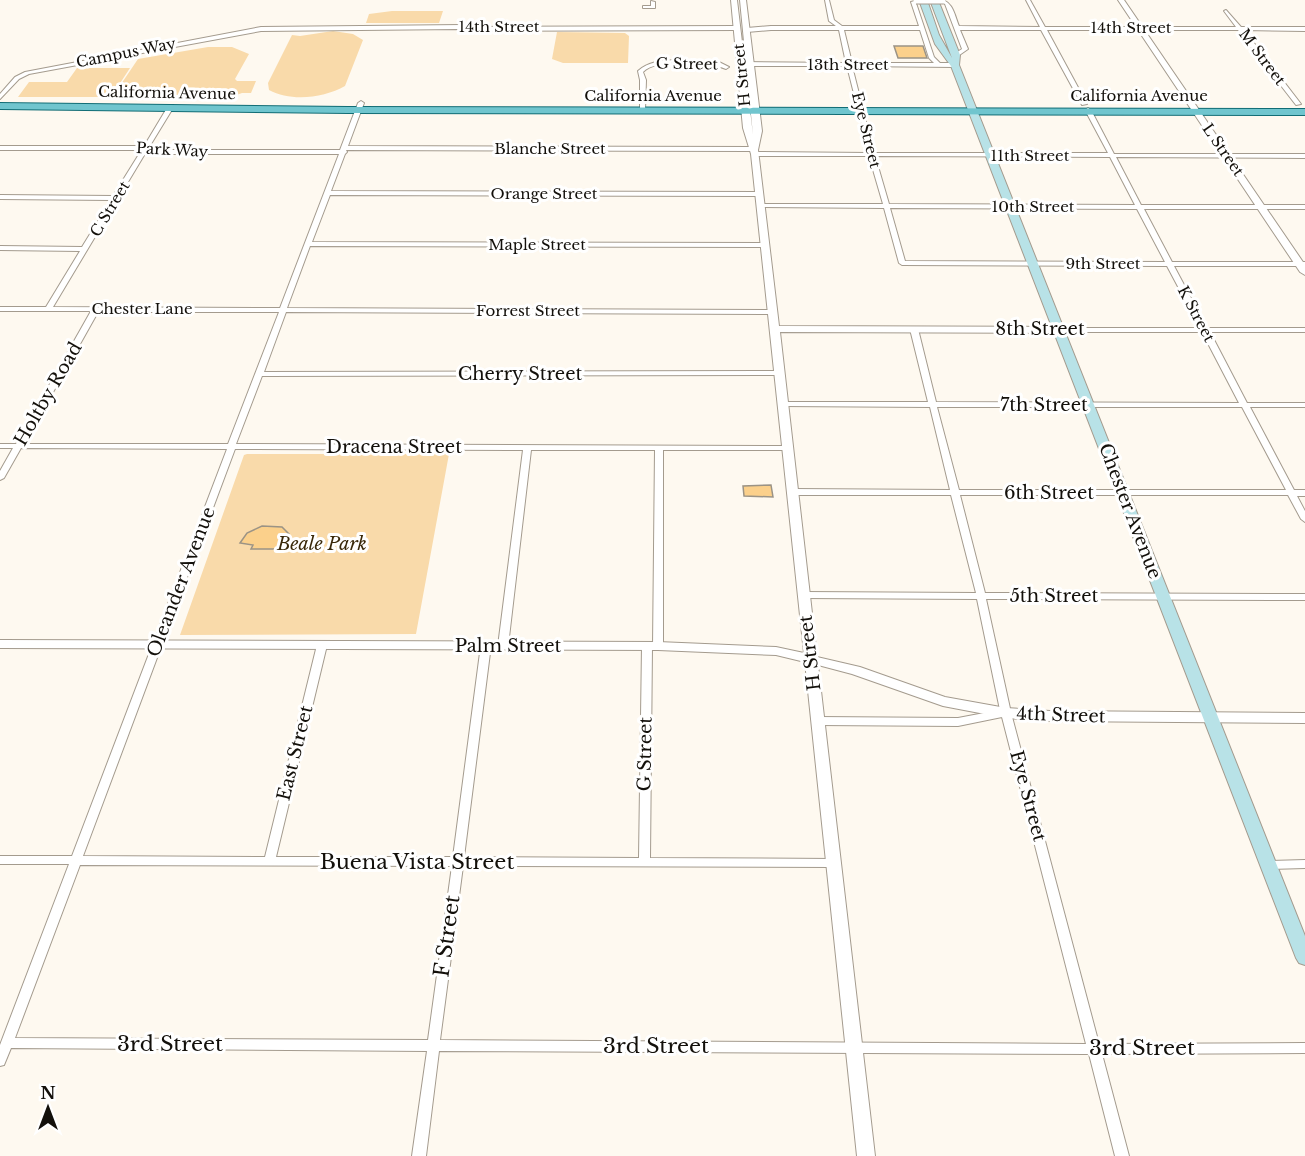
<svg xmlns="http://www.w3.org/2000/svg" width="1305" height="1156" font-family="'Libre Baskerville',serif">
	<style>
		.green { fill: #f9daaa }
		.building { fill: #fbd08b; stroke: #9b9385; stroke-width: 1.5 }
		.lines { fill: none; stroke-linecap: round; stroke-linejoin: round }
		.minor-casing { stroke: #a49b8e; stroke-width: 2 }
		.tertiary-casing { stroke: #a49b8e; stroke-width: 2 }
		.secondary-casing { stroke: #a49b8e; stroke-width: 2 }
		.primary-casing { stroke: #126d75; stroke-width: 2 }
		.minor { fill: #fff; fill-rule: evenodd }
		.tertiary { fill: #fff; fill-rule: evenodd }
		.secondary { fill: #b8e2e7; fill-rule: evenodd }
		.primary { fill: #70c5ce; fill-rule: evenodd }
		.minor-bridge-casing { stroke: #a49b8e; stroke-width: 7; stroke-linecap: butt }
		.minor-bridge { stroke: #fff; stroke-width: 5 }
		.labels { text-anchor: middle; stroke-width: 6; stroke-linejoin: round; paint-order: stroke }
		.far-street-label { font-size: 15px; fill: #13100b; stroke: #fff }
		.street-label { font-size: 18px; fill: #13100b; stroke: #fff }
		.park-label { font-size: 18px; font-style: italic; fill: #392809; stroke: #fff }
		.near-street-label { font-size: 21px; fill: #13100b; stroke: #fff }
	</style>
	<rect width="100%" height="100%" fill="#fef9f0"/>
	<path class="green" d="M 443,11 L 439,23 L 366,23 L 369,14 L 392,11 Z
		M 333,31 L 353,34 L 363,40 L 345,86 C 324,98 291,102 269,90 L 268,83 L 292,35 L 300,36 Z
		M 557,32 L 625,33 L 629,36 L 628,63 L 563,63 L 552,59 Z
		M 208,47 L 232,47 L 249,54 L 235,79 L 237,81 L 256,81 L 251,93 L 242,93 L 231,97 L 113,96 L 138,59 Z
		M 77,68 L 130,68 L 111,97 L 18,97 L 29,82 L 67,82 Z
		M 247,454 L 449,454 L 416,634 L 180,635 L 244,455 Z"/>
	<path class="building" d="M 894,46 L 923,46 L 927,58 L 898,58 Z
		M 771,485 L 773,497 L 744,496 L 743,486 Z
		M 262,526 L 282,527 L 289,534 L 288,543 L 283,543 L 278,549 L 251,549 L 253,545 L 240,543 L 247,533 Z"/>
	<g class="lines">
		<defs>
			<path id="minor" d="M 825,0 L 829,0 L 834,20 L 842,26 L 919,26 L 911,2 L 918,0 L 918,2 L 916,3 L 934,57 L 940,63 L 955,63 L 958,65 L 955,67 L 852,66 L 874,153 L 1108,153 L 1085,110 L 1088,108 L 1091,110 L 1114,154 L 1305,154 L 1305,158 L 1116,157 L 1141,205 L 1305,205 L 1305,209 L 1144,209 L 1172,262 L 1305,262 L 1305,266 L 1174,266 L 1207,328 L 1305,328 L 1305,332 L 1210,332 L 1247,403 L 1305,403 L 1305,407 L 1250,407 L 1294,490 L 1305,490 L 1305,496 L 1297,496 L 1305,511 L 1305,522 L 1301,519 L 1288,495 L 960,495 L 985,593 L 1305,594 L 1305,600 L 986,599 L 1011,713 L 1099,1044 L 1305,1043 L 1305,1053 L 1102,1054 L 1129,1156 L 1115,1156 L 1089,1054 L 439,1051 L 426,1156 L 412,1156 L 427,1051 L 11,1048 L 4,1065 L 0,1066 L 0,1045 L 69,864 L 0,864 L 0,856 L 72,856 L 227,449 L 21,448 L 4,478 L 0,480 L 0,471 L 13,448 L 0,448 L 0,444 L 16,444 L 91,311 L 0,311 L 0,307 L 46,307 L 80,251 L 0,250 L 0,246 L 82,247 L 111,200 L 0,199 L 0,195 L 113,196 L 141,151 L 136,150 L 0,150 L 0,146 L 136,146 L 143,148 L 167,108 L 170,106 L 173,108 L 148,149 L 153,150 L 340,150 L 358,103 L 361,101 L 364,103 L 348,146 L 754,147 L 757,149 L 754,151 L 346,150 L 347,152 L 345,154 L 331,191 L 759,192 L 762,194 L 759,196 L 330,195 L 312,242 L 765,243 L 768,245 L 765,247 L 310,246 L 287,308 L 772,310 L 776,312 L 772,314 L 286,312 L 264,372 L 779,371 L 783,373 L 779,375 L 262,376 L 236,444 L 788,446 L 792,448 L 788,450 L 663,450 L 663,646 L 658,649 L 653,646 L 655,450 L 531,450 L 508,646 L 503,649 L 498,646 L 523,450 L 235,449 L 83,856 L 265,857 L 317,645 L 322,642 L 327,645 L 276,857 L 453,857 L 481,645 L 486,642 L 491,645 L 464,857 L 639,858 L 642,646 L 647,643 L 652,646 L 650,858 L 834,859 L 838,860 L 840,863 L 838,866 L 834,867 L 463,866 L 440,1040 L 1086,1044 L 1002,717 L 958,726 L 818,725 L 814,723 L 813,721 L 814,719 L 818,717 L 958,718 L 1000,710 L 977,599 L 804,598 L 799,595 L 804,592 L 976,593 L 951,495 L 793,495 L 789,492 L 793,489 L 950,490 L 930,407 L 783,406 L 779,404 L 783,402 L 928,402 L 910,329 L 914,327 L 918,329 L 936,402 L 1239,403 L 1202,332 L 1058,332 L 1054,330 L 1058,328 L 1200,328 L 1167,266 L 902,265 L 899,263 L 884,208 L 759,207 L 759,205 L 761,204 L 883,204 L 869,156 L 755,156 L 752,154 L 755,152 L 869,153 L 847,66 L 741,66 L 738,64 L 741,62 L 846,63 L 839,30 L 771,30 L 747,32 L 744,30 L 747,28 L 771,26 L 836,26 L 829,21 ZM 844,30 L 920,30 L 929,58 L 934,63 L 852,63 ZM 146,152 L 153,154 L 339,154 L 280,308 L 53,307 L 117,200 L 120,198 L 119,197 ZM 875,156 L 1110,157 L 1135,205 L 889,204 ZM 890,208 L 1137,209 L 1165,262 L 905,261 ZM 98,312 L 279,312 L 228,444 L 24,444 ZM 937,407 L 1242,407 L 1286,490 L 959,490 ZM 80,865 L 452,866 L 428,1040 L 15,1038 Z
				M 941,0 C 953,1 955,17 959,26 L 1040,27 L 1026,0 L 1030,0 L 1045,27 L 1236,27 L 1224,11 L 1226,10 L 1241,27 L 1305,27 L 1305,31 L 1244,30 L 1301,104 L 1296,105 L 1238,30 L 1047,30 L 1087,104 L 1082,105 L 1041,30 L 960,30 L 968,49 L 958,56 L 954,56 L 954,54 L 962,49 L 945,4 L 941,2 Z
				M 651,1 L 655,2 L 655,8 L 643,8 L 643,6 L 651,6 Z
				M 462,25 L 464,27 L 737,26 L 740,28 L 737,30 L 461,31 L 459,29 L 261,31 L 29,74 L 19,79 L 0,99 L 0,94 L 15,77 L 25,72 L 261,27 Z
				M 676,60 L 719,62 L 729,67 L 726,69 C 708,62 657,58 643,72 L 646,80 L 645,110 L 640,111 L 640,80 L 638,71 C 649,61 662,61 676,60 Z
				M 1305,860 L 1305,868 L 1268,869 L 1264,868 L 1262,865 L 1264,862 L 1268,861 Z"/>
			<path id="tertiary" d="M 731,0 L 737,0 L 753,135 L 740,0 L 746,0 L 762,131 L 758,150 L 779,326 L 1058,327 L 1063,330 L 1058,333 L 780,332 L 817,657 L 860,667 L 945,697 L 1006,708 L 1050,711 L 1305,713 L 1305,723 L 1050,721 L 1006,718 L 943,706 L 852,674 L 818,665 L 875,1156 L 857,1156 L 805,662 L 776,655 L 658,650 L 0,648 L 0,640 L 658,642 L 776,647 L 804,653 L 751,154 L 743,128 Z
				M 1118,0 L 1124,0 L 1305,265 L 1305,275 L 1300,272 Z"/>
			<path id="secondary" d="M 919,0 L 927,0 L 939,35 L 952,58 L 930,0 L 938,0 L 960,55 L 959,65 L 1305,936 L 1305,965 L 1299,963 L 1296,958 L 951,66 L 935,44 Z"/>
			<path id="primary" d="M 0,103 L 348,107 L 1305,109 L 1305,115 L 348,113 L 0,109 Z"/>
		</defs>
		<use href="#minor" class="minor-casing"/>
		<use href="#tertiary" class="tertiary-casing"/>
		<use href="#secondary" class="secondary-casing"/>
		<use href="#primary" class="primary-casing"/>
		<use href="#minor" class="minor"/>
		<use href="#tertiary" class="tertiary"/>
		<use href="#secondary" class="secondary"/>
		<use href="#primary" class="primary"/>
		<defs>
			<path id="minor-bridge" d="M 916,1 L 943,1"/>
		</defs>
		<use href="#minor-bridge" class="minor-bridge-casing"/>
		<use href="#minor-bridge" class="minor-bridge"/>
	</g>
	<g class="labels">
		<g class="far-street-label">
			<text x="499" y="32">14th Street</text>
			<text x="1131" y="33">14th Street</text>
			<text transform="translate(126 53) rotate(-11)" y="5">Campus Way</text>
			<text transform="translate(1262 57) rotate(53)" y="5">M Street</text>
			<text transform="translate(687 64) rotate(1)" y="5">G Street</text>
			<text x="848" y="70">13th Street</text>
			<text transform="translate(742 75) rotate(-96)" y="5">H Street</text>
			<text transform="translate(167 93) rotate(1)" y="5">California Avenue</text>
			<text x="653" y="101">California Avenue</text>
			<text x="1139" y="101">California Avenue</text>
			<text transform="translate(866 130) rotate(76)" y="5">Eye Street</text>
			<text x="550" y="154">Blanche Street</text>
			<text transform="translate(172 150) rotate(3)" y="5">Park Way</text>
			<text transform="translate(1223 150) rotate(55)" y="5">L Street</text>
			<text x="1030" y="161">11th Street</text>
			<text x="544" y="199">Orange Street</text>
			<text x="1033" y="212">10th Street</text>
			<text transform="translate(110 209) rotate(-59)" y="5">C Street</text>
			<text x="537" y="250">Maple Street</text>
			<text x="1103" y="269">9th Street</text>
			<text x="142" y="314">Chester Lane</text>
			<text x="528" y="316">Forrest Street</text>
			<text transform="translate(1196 314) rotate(62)" y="5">K Street</text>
		</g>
		<g class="street-label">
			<text x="1040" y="335">8th Street</text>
			<text x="520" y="380">Cherry Street</text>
			<text transform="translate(48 394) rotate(-60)" y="6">Holtby Road</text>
			<text x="1044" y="411">7th Street</text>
			<text x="394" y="453">Dracena Street</text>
			<text x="1049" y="499">6th Street</text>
			<text transform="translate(1130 511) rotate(69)" y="6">Chester Avenue</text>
			<text transform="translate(181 582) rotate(-69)" y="6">Oleander Avenue</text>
			<text x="1054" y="602">5th Street</text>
			<text x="508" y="652">Palm Street</text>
			<text transform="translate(810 653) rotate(-97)" y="6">H Street</text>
			<text transform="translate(1061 715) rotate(2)" y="6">4th Street</text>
			<text transform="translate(295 753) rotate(-76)" y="6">East Street</text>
			<text transform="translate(645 754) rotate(-89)" y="6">G Street</text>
			<text transform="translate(1028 796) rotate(75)" y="6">Eye Street</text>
		</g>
		<g class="park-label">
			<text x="322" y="550">Beale Park</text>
		</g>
		<g class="near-street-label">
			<text x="417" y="869">Buena Vista Street</text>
			<text transform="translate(447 936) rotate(-82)" y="7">F Street</text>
			<text x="170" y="1051">3rd Street</text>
			<text x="656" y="1053">3rd Street</text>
			<text x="1142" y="1055">3rd Street</text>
		</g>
	</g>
	<g transform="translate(48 1108)" stroke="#ffffff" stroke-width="4.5" paint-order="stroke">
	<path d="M0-4.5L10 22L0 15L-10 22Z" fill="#13100b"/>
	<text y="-9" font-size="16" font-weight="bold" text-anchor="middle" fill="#13100b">N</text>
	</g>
</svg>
